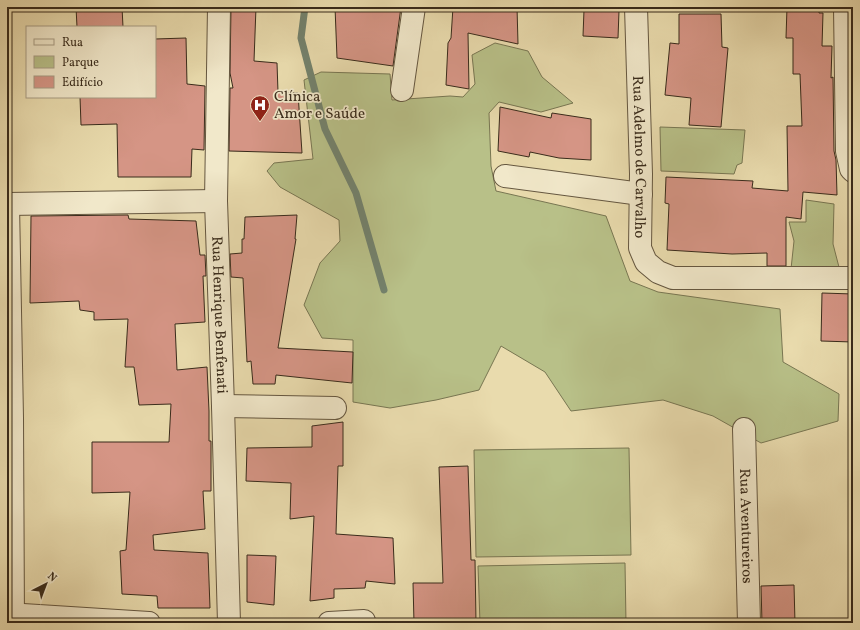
<svg xmlns="http://www.w3.org/2000/svg" width="860" height="630" font-family="Vollkorn,serif">
	<style>
		.green { fill: #b8c088; stroke: #787652 }
		.lines { fill: none; stroke-linecap: round; stroke-linejoin: round }
		.stream { stroke: #73826d; stroke-width: 7 }
		.building { fill: #d59585; stroke: #392b1b }
		.minor-casing { stroke: #655740; stroke-width: 24 }
		.minor { stroke: #f1e8ca; stroke-width: 22 }
		.labels { text-anchor: middle; stroke-width: 3.5; stroke-linejoin: round; paint-order: stroke }
		.poi-label { font-size: 15px; fill: #392b1b; stroke: #f1e8ca; text-anchor: start }
		.street-label { font-size: 15px; fill: #392b1b; stroke: #f1e8ca }
	</style>
	<rect width="100%" height="100%" fill="#e9dbad"/>
	<filter id="stains"><feTurbulence type="fractalNoise" baseFrequency=".005" numOctaves="4"/><feColorMatrix values="0 0 0 0 .2 0 0 0 0 .09 0 0 0 0 .02 0 0 0 .5 -.17"/></filter>
	<radialGradient id="worn" r=".72"><stop offset=".6" stop-color="#630" stop-opacity="0"/><stop offset="1" stop-color="#630" stop-opacity=".3"/></radialGradient>
	<path class="green" d="M 495,43 L 528,51 L 542,77 L 573,103 L 541,112 L 499,102 L 489,113 L 491,166 L 496,191 L 606,216 L 630,281 L 658,292 L 780,309 L 783,362 L 839,394 L 838,421 L 761,443 L 713,416 L 663,400 L 571,411 L 545,372 L 501,346 L 479,390 L 436,400 L 390,408 L 353,402 L 353,340 L 322,338 L 304,305 L 320,263 L 340,241 L 339,220 L 280,187 L 267,171 L 274,163 L 313,159 L 304,80 L 321,72 L 390,74 L 392,100 L 450,96 L 463,97 L 475,84 L 472,55 Z
		M 660,127 L 745,130 L 742,163 L 737,165 L 734,174 L 661,171 Z
		M 806,200 L 834,204 L 833,244 L 840,271 L 791,269 L 794,241 L 789,222 L 806,222 Z
		M 629,448 L 631,555 L 476,557 L 474,450 Z
		M 625,563 L 626,623 L 480,623 L 478,566 Z"/>
	<g class="lines">
		<path class="stream" d="M 305,7 L 301,38 L 325,129 L 356,193 L 384,290"/>
	</g>
	<path class="building" d="M 76,7 L 122,7 L 123,27 L 77,27 Z
		M 231,7 L 256,7 L 254,61 L 277,63 L 278,92 L 298,93 L 302,153 L 229,151 L 230,88 L 233,88 L 230,73 Z
		M 335,7 L 401,7 L 393,66 L 337,58 Z
		M 453,7 L 517,7 L 518,44 L 468,33 L 469,89 L 446,85 L 448,43 L 451,38 Z
		M 787,7 L 819,7 L 819,13 L 823,13 L 822,46 L 832,46 L 831,78 L 833,77 L 834,151 L 836,160 L 837,195 L 803,192 L 801,219 L 786,217 L 786,266 L 767,266 L 767,253 L 732,254 L 667,250 L 669,204 L 665,203 L 666,177 L 753,181 L 752,188 L 788,191 L 787,126 L 802,126 L 800,74 L 793,74 L 793,38 L 786,38 Z
		M 584,10 L 619,11 L 618,38 L 583,36 Z
		M 679,14 L 721,14 L 722,47 L 728,48 L 721,127 L 689,125 L 691,98 L 665,95 L 670,43 L 679,44 Z
		M 186,38 L 187,84 L 205,86 L 204,150 L 192,149 L 191,177 L 118,177 L 117,124 L 81,125 L 80,97 L 155,97 L 155,39 Z
		M 500,107 L 551,118 L 552,113 L 591,119 L 591,160 L 559,158 L 530,152 L 529,157 L 498,151 Z
		M 128,215 L 129,219 L 196,221 L 200,255 L 205,255 L 206,276 L 203,276 L 205,322 L 175,324 L 177,370 L 207,367 L 209,411 L 209,441 L 211,441 L 211,491 L 203,491 L 205,529 L 153,535 L 154,550 L 208,553 L 210,608 L 158,608 L 157,596 L 122,594 L 120,551 L 126,550 L 130,492 L 92,493 L 92,442 L 169,442 L 171,404 L 139,405 L 134,367 L 125,367 L 128,319 L 94,320 L 94,312 L 80,310 L 79,301 L 30,303 L 31,216 Z
		M 297,215 L 295,239 L 296,239 L 278,348 L 353,352 L 352,383 L 276,375 L 275,384 L 253,384 L 251,361 L 247,362 L 243,278 L 231,277 L 230,254 L 242,253 L 242,239 L 244,239 L 245,217 Z
		M 822,293 L 853,294 L 853,342 L 821,341 Z
		M 343,422 L 343,466 L 338,466 L 336,534 L 393,538 L 395,584 L 366,581 L 365,588 L 334,589 L 334,598 L 310,601 L 314,516 L 290,519 L 291,483 L 246,481 L 247,448 L 312,447 L 312,426 Z
		M 468,466 L 471,560 L 475,560 L 476,623 L 414,623 L 413,583 L 443,583 L 439,467 Z
		M 247,555 L 276,556 L 274,605 L 247,602 Z
		M 794,585 L 795,623 L 762,623 L 761,586 Z"/>
	<g class="lines">
		<defs>
			<g id="minor">
				<path id="s1" d="M 219,7 L 216,201 L 223,406 L 229,623"/>
				<path id="s2" d="M 636,7 L 641,174 L 640,248 L 646,262 L 658,272 L 673,278 L 853,278"/>
				<path d="M 845,7 L 847,151 L 851,169 L 853,171"/>
				<path d="M 402,90 L 414,7"/>
				<path d="M 505,176 L 641,194"/>
				<path d="M 7,204 L 216,201"/>
				<path d="M 8,204 L 12,418 L 13,623"/>
				<path d="M 223,406 L 335,408"/>
				<path id="s3" d="M 744,429 L 749,623"/>
				<path d="M 7,614 L 149,623"/>
				<path d="M 329,623 L 364,621"/>
			</g>
		</defs>
		<use href="#minor" class="minor-casing"/>
		<use href="#minor" class="minor"/>
	</g>
	<defs>
		<symbol id="hospital-pin" viewBox="-11 -11 22 30"><path d="M0 17L-7.5 6A9.5 9.5 0 1 1 7.5 6Z" fill="#8f2418" stroke="#f1e8ca"/><path d="M-5-5h3v3.5h4V-5h3V5h-3V1.5h-4V5h-3Z" fill="#fff"/></symbol>
	</defs>
	<g fill-rule="evenodd">
		<use href="#hospital-pin" x="249" y="94" width="22" height="30"/>
	</g>
	<g class="labels">
		<g class="poi-label">
			<text x="274" y="101">Clínica<tspan x="274" dy="17">Amor e Saúde</tspan></text>
		</g>
		<g class="street-label">
			<text dy="5" stroke="none"><textPath href="#s2" startOffset="150">Rua Adelmo de Carvalho</textPath></text>
			<text dy="5" stroke="none"><textPath href="#s1" startOffset="308">Rua Henrique Benfenati</textPath></text>
			<text dy="5" stroke="none"><textPath href="#s3" startOffset="97">Rua Aventureiros</textPath></text>
		</g>
	</g>
	<rect width="860" height="630" fill="none" stroke="#e9dbad" stroke-width="24"/>
	<rect x="8" y="8" width="844" height="614" fill="none" stroke="#392b1b" stroke-width="2"/>
	<rect x="12" y="12" width="836" height="606" fill="none" stroke="#392b1b"/>
	<rect x="26" y="26" width="130" height="72" fill="#f1e8ca" stroke="#a79c84"/>
	<rect x="34" y="39" width="20" height="6" fill="#f1e8ca" stroke="#a79c84"/>
	<text x="62" y="46" font-size="12" fill="#392b1b">Rua</text>
	<rect x="34" y="56" width="20" height="12" fill="#b8c088" stroke="#a79c84"/>
	<text x="62" y="66" font-size="12" fill="#392b1b">Parque</text>
	<rect x="34" y="76" width="20" height="12" fill="#d59585" stroke="#a79c84"/>
	<text x="62" y="86" font-size="12" fill="#392b1b">Edifício</text>
	<g transform="translate(46 584) rotate(42)" stroke="#f1e8ca" stroke-width="3" paint-order="stroke">
	<path d="M0-3L7 15L0 10L-7 15Z" fill="#392b1b"/>
	<text y="-6" font-size="11" font-weight="bold" text-anchor="middle" fill="#392b1b">N</text>
	</g>
	<rect width="100%" height="100%" filter="url(#stains)"/>
	<rect width="100%" height="100%" fill="url(#worn)"/>
</svg>
